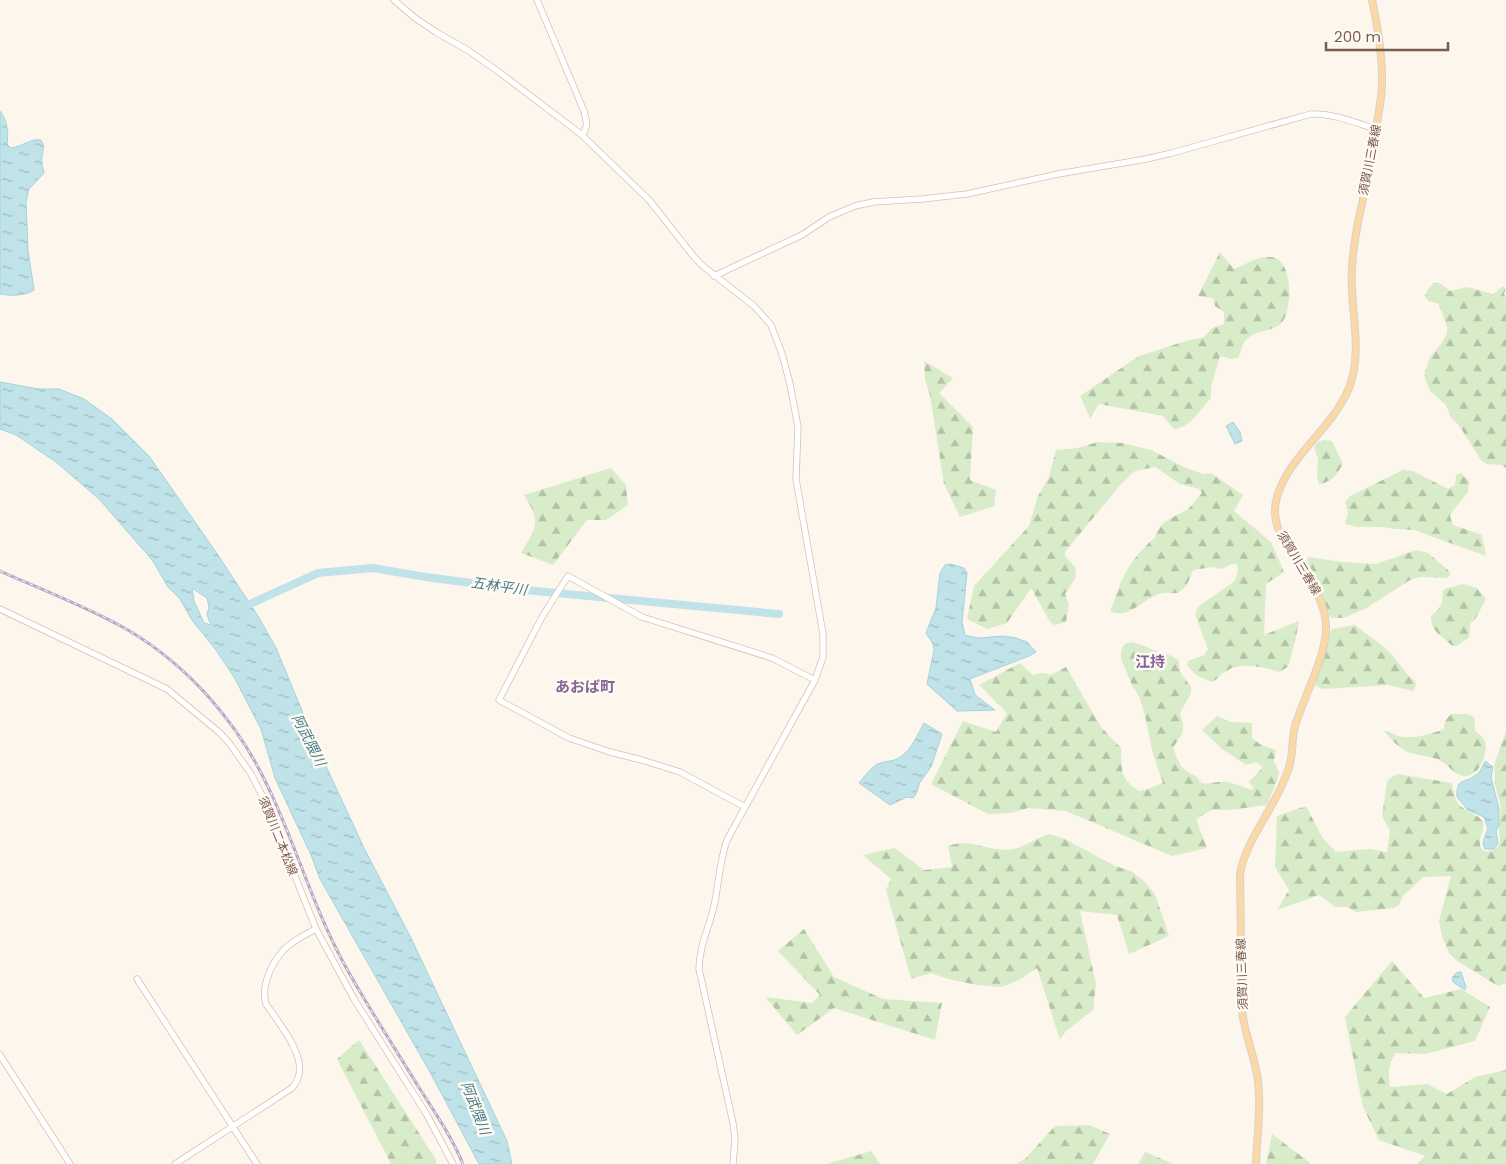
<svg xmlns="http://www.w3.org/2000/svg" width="1506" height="1164" font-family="Poppins,'Noto Sans JP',sans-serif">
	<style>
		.forest { fill: url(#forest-firs) }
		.water { fill: url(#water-ripples); stroke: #a5d3da; fill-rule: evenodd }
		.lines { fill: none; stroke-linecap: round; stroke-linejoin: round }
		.river { stroke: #bfe3e8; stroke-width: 8 }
		.secondary-casing { stroke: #d6c0b0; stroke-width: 7 }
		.primary-casing { stroke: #dad1cd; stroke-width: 8 }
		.secondary { stroke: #fff; stroke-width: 5.5 }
		.primary { stroke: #fbd9a5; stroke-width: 6 }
		.rail-casing { stroke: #b9a8c9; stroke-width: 3 }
		.rail { stroke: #fffaf3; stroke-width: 1; stroke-dasharray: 4; stroke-linecap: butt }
		.labels { text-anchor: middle; stroke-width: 5; stroke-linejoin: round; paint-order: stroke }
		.street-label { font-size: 12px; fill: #7a5c4d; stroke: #fffaf3 }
		.water-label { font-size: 14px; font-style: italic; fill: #437c86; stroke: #fffaf3 }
		.quarter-label { font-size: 15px; font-weight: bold; fill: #846695; stroke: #fffaf3 }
	</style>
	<defs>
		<pattern id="forest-firs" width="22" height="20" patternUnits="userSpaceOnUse" patternTransform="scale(1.25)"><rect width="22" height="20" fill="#d8ecc9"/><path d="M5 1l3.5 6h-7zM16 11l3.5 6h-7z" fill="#b4c2a5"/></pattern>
		<pattern id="water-ripples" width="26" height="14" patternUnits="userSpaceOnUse" patternTransform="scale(1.25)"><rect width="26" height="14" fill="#bfe3e8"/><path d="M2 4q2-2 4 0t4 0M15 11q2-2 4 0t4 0" fill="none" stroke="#a0bbbe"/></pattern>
	</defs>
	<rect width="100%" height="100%" fill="#fdf6ec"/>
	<path class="forest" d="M 1220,252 L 1234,269 C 1245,265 1257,256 1270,257 C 1294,258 1292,307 1283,321 C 1277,332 1255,329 1246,340 C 1242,344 1241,352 1238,358 L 1231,359 L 1220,356 L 1211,387 L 1211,398 C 1201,409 1189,429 1174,429 L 1163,416 L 1099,404 L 1090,418 L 1080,396 L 1139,356 L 1186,341 L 1204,337 L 1212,328 L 1224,324 L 1224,312 L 1215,306 L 1213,298 L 1198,296 Z
		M 1434,283 L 1441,284 L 1450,291 L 1467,287 L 1493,294 L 1503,286 L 1506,289 L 1504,293 L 1506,299 L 1506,468 L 1501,465 L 1487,464 L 1481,460 L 1460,427 L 1450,415 L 1446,405 L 1430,391 L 1424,375 L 1430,357 L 1442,343 L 1447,333 L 1447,326 L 1438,303 L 1428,301 L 1425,296 L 1429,288 Z
		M 924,361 L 953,378 L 939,393 L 973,427 L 970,480 L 996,490 L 994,506 L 960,517 L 944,484 L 930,395 L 925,380 Z
		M 1324,440 L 1332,441 L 1343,464 C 1337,474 1331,483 1319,484 L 1317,476 L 1318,459 L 1314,448 L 1318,442 Z
		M 1097,442 L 1122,443 L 1151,450 L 1184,467 L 1203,474 L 1211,473 L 1243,495 L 1234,511 L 1271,542 L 1284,572 L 1266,584 L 1264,635 L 1299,621 L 1296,638 L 1288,667 L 1279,672 C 1265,667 1241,662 1228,670 C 1221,673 1219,679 1212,682 L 1196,675 L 1187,665 L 1188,661 L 1204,655 L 1208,649 L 1195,614 L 1199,606 L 1235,581 L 1238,571 L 1237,564 L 1231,564 L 1222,569 L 1212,567 L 1193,570 C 1190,577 1187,589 1179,592 C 1174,595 1168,592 1163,593 C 1145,596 1129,621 1110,611 C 1115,601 1117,592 1121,582 C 1129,565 1140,549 1155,538 C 1159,520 1174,518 1188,509 C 1193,505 1197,498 1202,493 L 1199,489 L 1180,484 L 1155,467 L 1135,471 L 1120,485 L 1065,552 L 1065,556 L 1076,568 L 1075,579 L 1065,594 L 1069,604 L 1066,622 L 1054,625 L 1050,622 L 1031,588 L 1007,623 L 987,629 L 967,619 L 974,586 L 1029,526 L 1038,496 L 1049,477 L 1056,450 L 1079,448 Z
		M 611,468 L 626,485 L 628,505 L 606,520 L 587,520 L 553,565 L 521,553 C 537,527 541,521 524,495 Z
		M 1403,470 L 1413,471 L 1448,489 L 1455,485 L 1456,475 L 1461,473 L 1469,481 L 1468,492 L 1452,512 L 1450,516 L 1453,525 L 1482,535 L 1486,556 L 1414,530 L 1395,529 L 1383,527 L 1358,527 L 1345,524 L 1348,513 L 1345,502 L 1350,496 Z
		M 1416,550 L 1428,553 L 1447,569 L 1451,574 L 1447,578 L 1420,577 L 1410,580 L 1365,609 L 1343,618 L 1332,618 L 1329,615 L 1322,596 L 1305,568 L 1308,557 L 1343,562 L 1376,564 Z
		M 1463,584 L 1477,588 L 1486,599 L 1476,618 L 1470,624 L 1469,638 L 1456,646 L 1451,645 C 1441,634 1431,633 1431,616 C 1435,612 1441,608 1442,602 C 1443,597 1441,595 1444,589 Z
		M 1355,625 C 1367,635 1381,643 1392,655 C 1400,663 1406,675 1415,681 L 1416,685 L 1413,691 L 1388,685 L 1323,689 L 1316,686 L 1315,680 L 1332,629 Z
		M 1131,642 C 1138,643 1143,646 1149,648 C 1160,653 1170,653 1179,661 L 1180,672 L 1191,687 L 1191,693 L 1180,713 C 1186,732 1183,732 1173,748 C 1176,755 1179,766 1185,770 C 1193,775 1197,775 1201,783 C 1210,785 1217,781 1226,782 C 1235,783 1242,787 1252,790 L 1254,788 L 1249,782 L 1263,767 L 1256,762 L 1246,765 L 1222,749 L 1202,730 L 1217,716 L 1230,722 L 1252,723 L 1252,738 L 1261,745 L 1276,750 L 1274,761 L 1279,772 L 1278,778 L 1267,805 L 1229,810 L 1212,810 L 1196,819 L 1207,848 L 1172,856 L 1066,811 L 1028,808 L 1011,813 L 988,814 L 931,784 L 963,721 L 996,732 L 1007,713 L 979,685 L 1020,663 L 1033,675 L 1043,673 L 1051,675 L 1066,667 L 1101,727 L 1121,748 C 1122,770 1119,778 1139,791 C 1150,790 1153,786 1163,783 L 1153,754 L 1145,716 L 1139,696 L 1133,687 L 1121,659 L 1121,651 L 1125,644 Z
		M 1451,714 L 1467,714 L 1474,717 L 1475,731 C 1479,734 1483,736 1485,742 C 1489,753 1478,779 1463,776 C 1454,774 1448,765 1441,761 C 1432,756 1420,756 1411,753 C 1400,750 1391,739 1384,731 L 1387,731 C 1391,732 1394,735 1398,736 C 1412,740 1431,734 1444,729 L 1445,721 Z
		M 1506,731 L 1506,983 L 1498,986 L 1457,961 L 1449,953 L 1442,936 L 1439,921 L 1451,876 L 1423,877 L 1403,896 L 1399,905 L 1393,908 L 1356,912 L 1347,907 L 1335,907 L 1319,895 L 1277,910 L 1289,890 L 1275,867 L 1277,816 L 1306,806 L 1322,837 L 1336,852 L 1370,849 L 1387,852 L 1390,831 L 1382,816 L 1387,782 L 1390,778 L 1398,774 L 1452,783 C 1453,788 1454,795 1456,800 C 1461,811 1475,812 1483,821 C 1485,832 1479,835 1480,843 C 1480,857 1498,852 1500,841 C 1500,838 1499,833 1499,830 C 1499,821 1502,812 1500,803 C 1498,796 1496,790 1495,784 C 1494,777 1496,771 1494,765 Z
		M 1049,834 L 1063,838 L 1115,866 L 1131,871 L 1144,881 L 1155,894 L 1169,936 L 1129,954 L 1117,915 L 1080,911 L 1096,984 L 1093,1010 L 1066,1031 L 1060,1040 L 1037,968 L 1019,980 L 1002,987 L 977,985 L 948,979 L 931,973 L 911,979 L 886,890 L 891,879 L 863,855 L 895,848 L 924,870 L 952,867 L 948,846 C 969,837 991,853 1013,849 C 1026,847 1037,837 1049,834 Z
		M 804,929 L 834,977 L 883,999 L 942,1003 L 935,1040 L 834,1008 L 797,1035 L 765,997 L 812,1003 L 820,995 L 778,951 Z
		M 1392,961 L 1424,998 L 1461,989 L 1490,1007 L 1475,1041 L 1425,1054 L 1396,1053 C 1388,1064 1388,1074 1390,1087 L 1427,1084 L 1447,1094 L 1475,1077 L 1506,1070 L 1506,1164 L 1417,1164 L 1425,1156 L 1379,1140 L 1363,1107 L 1345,1017 Z
		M 359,1040 L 435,1158 L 437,1164 L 391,1164 L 337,1059 Z
		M 1089,1125 L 1110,1134 L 1093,1164 L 1016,1164 L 1026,1158 L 1055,1126 Z
		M 1272,1134 L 1309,1162 L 1310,1164 L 1266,1164 Z
		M 871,1151 L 880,1164 L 827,1164 Z
		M 1145,1152 L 1146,1152 L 1173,1164 L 1138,1164 Z"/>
	<path class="water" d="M 0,111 C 7,119 9,134 7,144 L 11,148 C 22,147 30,138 41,140 C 45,147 43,149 42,156 C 41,161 43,168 44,173 L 29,189 L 26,202 L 28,250 L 34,290 C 26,296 9,296 0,294 Z
		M 0,382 L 38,389 L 59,389 L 84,399 L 112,419 L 149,456 L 218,555 L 258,616 L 276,648 L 318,749 L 365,850 L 411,938 L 507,1141 L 512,1164 L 479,1164 L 431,1074 L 320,879 L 311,855 L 275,778 L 261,729 L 234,677 L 216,650 L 192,620 L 180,599 L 168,587 L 153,561 L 99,499 L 56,462 L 16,435 L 0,429 ZM 192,588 L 207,598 L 209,607 L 207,615 L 211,625 L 204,623 L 194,601 Z
		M 1233,422 L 1240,432 L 1242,441 L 1235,444 L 1226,426 Z
		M 951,564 L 964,568 L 967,573 L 962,622 L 965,635 L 978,638 L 1003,636 L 1016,638 L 1027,642 L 1036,652 L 1029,656 L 970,679 L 975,695 L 995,710 L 957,711 L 927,684 L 934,650 L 933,644 L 926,633 L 936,608 L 940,573 L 945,565 Z
		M 924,723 L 942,734 L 931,767 L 920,782 L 916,794 L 913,798 L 907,797 L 890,805 L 859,783 C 864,777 870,769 876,765 C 884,760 893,763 902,756 C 912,748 918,734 924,723 Z
		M 1485,761 L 1493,767 L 1491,777 L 1499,809 L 1499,825 L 1496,831 L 1498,843 L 1494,849 L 1485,849 L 1483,844 L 1484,839 L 1488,829 L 1484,817 L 1468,810 L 1457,797 C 1456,777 1465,784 1476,775 C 1481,772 1483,766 1485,761 Z
		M 1461,972 L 1466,987 L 1465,990 L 1453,982 L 1452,978 L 1456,973 Z"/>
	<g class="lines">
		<path class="river" d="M 241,608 L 318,573 L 373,568 L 426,577 L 524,590 L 779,614"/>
		<defs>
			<path id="secondary" d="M 394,0 L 415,18 L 436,32 L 469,51 L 499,72 L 582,135 L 650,201 L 694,257 L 704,267 L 754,306 L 771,325 L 782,354 L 790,384 L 798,427 L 796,479 L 823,634 L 823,657 L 815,680 L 727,840 C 720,860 719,880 715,901 C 711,924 699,945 699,969 L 733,1123 L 735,1139 L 733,1164
				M 537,0 L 584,111 C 586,120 589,127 582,135
				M 714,276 L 802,235 L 829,217 L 855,206 L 873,202 L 922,199 L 967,194 L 1058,174 L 1146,159 L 1172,153 L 1311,114 C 1333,113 1356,123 1376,129
				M 0,609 L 167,689 L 220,733 L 230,744 L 251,774 L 266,803 L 316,929 L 354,999 L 427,1115 L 453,1164
				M 745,807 L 680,772 L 642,760 L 610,752 L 569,738 L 499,700 L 542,617 L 568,576 L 642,617 L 772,658 L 815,680
				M 137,979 L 257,1164
				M 0,1055 L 70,1164
				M 175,1164 L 292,1088 C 294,1085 297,1082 298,1078 C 307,1056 278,1022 266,1004 C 260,985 274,957 289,945 C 297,939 306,934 316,929"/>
			<path id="primary" d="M 1256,1164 C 1257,1135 1262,1103 1257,1074 C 1253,1052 1244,1032 1242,1010 L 1240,873 C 1247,840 1269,815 1282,785 C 1286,776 1290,768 1291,758 C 1293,748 1292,737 1295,726 C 1304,697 1323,662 1326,633 C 1330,580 1266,547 1276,501 C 1286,457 1332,430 1349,388 C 1364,349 1349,307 1352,268 C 1354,233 1363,201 1370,167 C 1373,154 1374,142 1376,130 C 1378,114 1382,99 1382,83 C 1383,61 1377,22 1372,0"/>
		</defs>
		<use href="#secondary" class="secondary-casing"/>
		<use href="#primary" class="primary-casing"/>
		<use href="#secondary" class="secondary"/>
		<use href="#primary" class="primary"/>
		<defs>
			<path id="rail" d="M 0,571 C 43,590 88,607 128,630 C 190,667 239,724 269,789 C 296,846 313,906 343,962 C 366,1004 393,1045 418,1086 C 434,1111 452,1137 463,1164"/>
		</defs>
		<use href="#rail" class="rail-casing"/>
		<use href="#rail" class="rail"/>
	</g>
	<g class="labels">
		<g class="street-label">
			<text transform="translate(1370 160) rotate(-79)" y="4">須賀川三春線</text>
			<text transform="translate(1299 563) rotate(59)" y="4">須賀川三春線</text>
			<text transform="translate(278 836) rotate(68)" y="4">須賀川二本松線</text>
			<text transform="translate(1242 974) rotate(-92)" y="4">須賀川三春線</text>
		</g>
		<g class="water-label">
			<text transform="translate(499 586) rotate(8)" y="5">五林平川</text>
			<text transform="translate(309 740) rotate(63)" y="5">阿武隈川</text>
			<text transform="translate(476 1108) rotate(69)" y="5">阿武隈川</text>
		</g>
		<g class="quarter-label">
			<text x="1150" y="667">江持</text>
			<text x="585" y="692">あおば町</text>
		</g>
	</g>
	<path d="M1326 42v8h122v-8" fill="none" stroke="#7a5c4d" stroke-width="2.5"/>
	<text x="1334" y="42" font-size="15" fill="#7a5c4d" stroke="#fffaf3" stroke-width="4" paint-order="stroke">200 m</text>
</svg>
